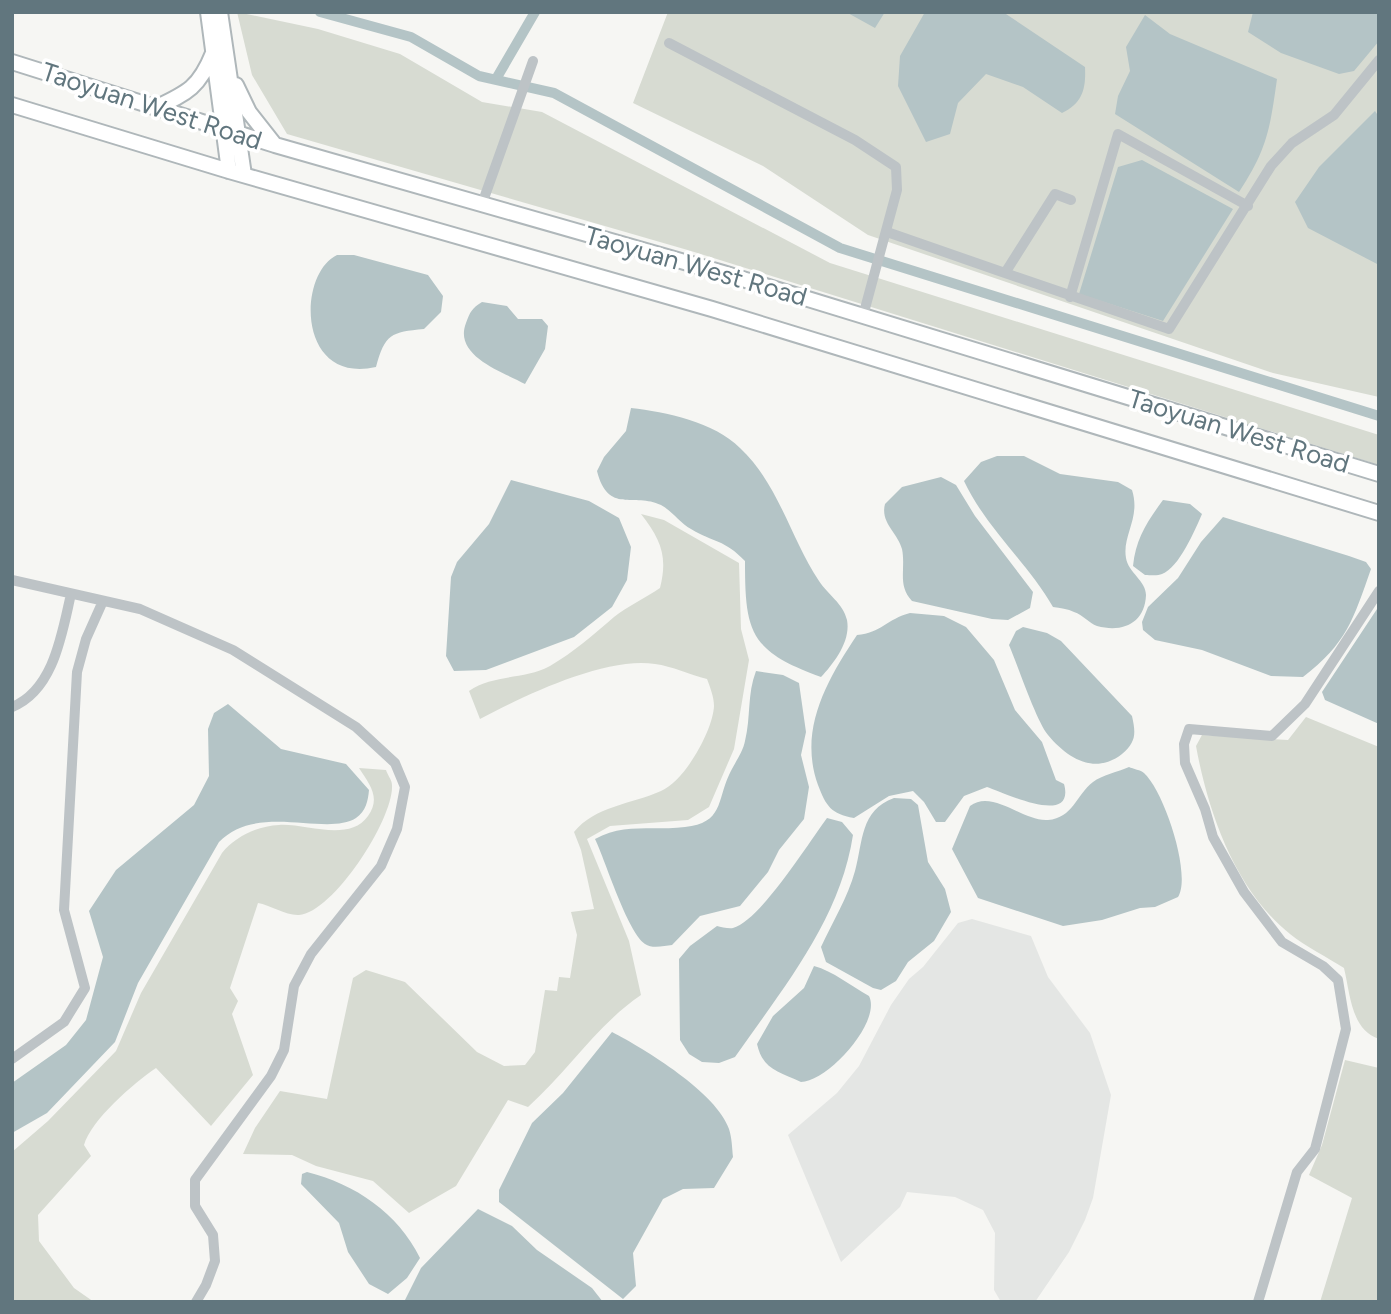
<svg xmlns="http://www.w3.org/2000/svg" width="1391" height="1314" font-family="Figtree,sans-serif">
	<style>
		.built { fill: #e4e6e4 }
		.green { fill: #d7dbd2 }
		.water { fill: #b4c4c6 }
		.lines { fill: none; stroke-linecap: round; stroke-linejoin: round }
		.canal { stroke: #b4c4c6; stroke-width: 10 }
		.secondary-casing { stroke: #afb7ba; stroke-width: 18 }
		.street { stroke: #bdc3c6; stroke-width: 10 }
		.secondary { stroke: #fff; stroke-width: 14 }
		.labels { text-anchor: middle; stroke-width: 7; stroke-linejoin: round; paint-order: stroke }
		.street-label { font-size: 26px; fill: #61767e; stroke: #fff }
	</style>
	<rect width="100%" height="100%" fill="#f6f6f3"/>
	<path class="built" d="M 972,919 L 1031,936 L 1048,977 L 1090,1033 L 1111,1095 L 1093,1198 L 1085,1220 L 1069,1252 L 1035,1302 L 1001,1302 L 994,1290 L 995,1233 L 983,1210 L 955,1197 L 907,1192 L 900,1207 L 841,1262 L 788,1135 L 837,1093 L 859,1066 L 891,1005 L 909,979 L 923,967 L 958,923 Z"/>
	<path class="green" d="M 237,12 L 318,29 L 400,54 L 482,102 L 542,112 L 830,263 L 1379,435 L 1379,465 L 691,251 L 287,134 L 252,75 Z
		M 668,12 L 1379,12 L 1379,397 L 1273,373 L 868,235 L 763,166 L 633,103 Z
		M 641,514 L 664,520 L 739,563 L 741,629 L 749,660 L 734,749 L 709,807 L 688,820 L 610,826 L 587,839 L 629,941 L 641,995 C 597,1025 568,1071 528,1107 L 508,1100 L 456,1186 L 409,1213 L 373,1181 L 316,1166 L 292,1155 L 243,1154 L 255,1128 L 280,1091 L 327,1099 L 353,978 L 366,970 L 405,982 L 477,1052 L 504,1066 L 525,1065 L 535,1052 L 545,990 L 557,991 L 559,977 L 570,978 L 577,935 L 571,912 L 594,909 L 581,850 L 574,832 C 595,806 632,804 661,791 C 685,781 713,730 714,706 C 714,697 710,687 707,679 C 690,675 672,666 655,664 C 606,656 523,696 480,719 L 469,691 C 493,674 524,680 550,666 C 574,652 593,635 614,617 C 628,606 645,598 660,588 C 668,556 661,540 641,514 Z
		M 1306,717 L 1379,747 L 1379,1039 C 1351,1030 1350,993 1344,968 C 1327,957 1306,947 1290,934 C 1235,890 1208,812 1196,746 L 1202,735 L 1288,740 Z
		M 359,768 L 386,770 C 387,774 392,780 392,785 C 394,818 334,912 299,915 C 287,916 270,905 258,903 L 230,988 L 238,1001 L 232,1014 L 253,1075 L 211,1126 L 156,1068 C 134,1083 91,1120 84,1145 L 91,1156 L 38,1215 L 39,1241 L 74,1288 L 94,1302 L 12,1302 L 12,1152 L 48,1121 L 116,1051 L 141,993 L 222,853 C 235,837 257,826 279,825 C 305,823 349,843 368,816 C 381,798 370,785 359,768 Z
		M 1345,1060 L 1379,1068 L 1379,1302 L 1320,1302 L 1352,1198 L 1309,1175 L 1322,1145 Z"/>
	<path class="water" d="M 846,12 L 885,12 L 875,28 Z
		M 925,12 L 1003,12 L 1085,67 C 1086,88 1083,103 1062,113 L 1023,87 L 986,74 L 958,103 L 950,134 L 926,142 L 898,86 L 900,56 Z
		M 1253,12 L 1379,12 L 1379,41 L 1354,71 L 1339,74 L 1281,53 L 1248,32 Z
		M 1145,15 L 1170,34 L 1277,79 C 1270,129 1267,150 1239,192 L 1115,114 L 1118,96 L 1130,71 L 1126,47 Z
		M 1375,111 L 1379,117 L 1379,265 L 1308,228 L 1295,202 L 1319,167 Z
		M 1142,160 L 1233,209 L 1163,321 L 1079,294 L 1118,167 Z
		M 337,255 L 354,255 L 428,275 L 443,296 L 441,312 L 424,329 C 391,332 385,334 376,367 C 297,385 297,274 337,255 Z
		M 482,302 L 507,306 L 518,319 L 542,319 L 548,326 L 545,349 L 525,384 C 503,372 453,356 466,323 C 470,312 472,308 482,302 Z
		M 631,408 C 666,412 714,422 740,448 C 778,483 791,539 819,581 C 828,595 843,603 847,620 C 851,641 834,663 821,677 C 750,651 745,633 745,561 C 724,539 714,543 691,529 C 680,523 672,511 661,505 C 634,492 608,515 597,471 L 604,457 L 626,431 Z
		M 997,456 L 1024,456 L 1060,474 L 1118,482 L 1132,490 C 1141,518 1122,535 1126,558 C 1128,572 1146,581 1146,595 C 1145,623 1123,633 1097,626 C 1089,623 1083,615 1074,612 C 1068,609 1060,608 1053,607 C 1027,562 986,528 964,481 L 981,462 Z
		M 941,477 L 956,485 L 975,516 L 1033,592 L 1030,608 L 1008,620 L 992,619 L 912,601 C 897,585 906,569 902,549 C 898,533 880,523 885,504 L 902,487 Z
		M 511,480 L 589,501 L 619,518 L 631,547 L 627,580 L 612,607 L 574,637 L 486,670 L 454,671 L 446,656 L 451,577 L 457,562 L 489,524 Z
		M 1163,500 L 1190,504 L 1202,514 C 1195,530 1179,568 1162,574 C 1158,576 1150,575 1145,575 L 1133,566 C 1136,538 1147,522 1163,500 Z
		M 1223,517 L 1349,556 L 1366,562 L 1371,569 C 1353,620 1347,643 1303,677 L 1271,676 L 1202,650 L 1155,640 L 1143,630 L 1142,622 L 1148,607 L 1178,578 L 1201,542 Z
		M 1379,606 L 1379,724 L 1325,700 L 1322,692 Z
		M 910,613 L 944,616 L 966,627 L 994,660 L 1015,710 L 1042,742 L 1056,780 L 1064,784 C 1076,828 1002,792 987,787 L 964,796 L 945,822 L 936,822 L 924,802 L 913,791 L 889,796 L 854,818 C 831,814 826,806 818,785 C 798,730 827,680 857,635 C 881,633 887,619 910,613 Z
		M 1023,627 L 1047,633 L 1061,641 L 1132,716 C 1136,734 1136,742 1122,754 C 1095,775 1068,759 1048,735 C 1036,720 1018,666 1009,645 L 1016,631 Z
		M 756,671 L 783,675 L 799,683 L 806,732 L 801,755 L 809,787 L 804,819 L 779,850 L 768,872 L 740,906 L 700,916 L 672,945 C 664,946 652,949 645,944 C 627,931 606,862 595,839 C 624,823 652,831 685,827 C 723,823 717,801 729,775 C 734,764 743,752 745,741 C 751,717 747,694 756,671 Z
		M 228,704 L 281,749 L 346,764 L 369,790 C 368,801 366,811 356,818 C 326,837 258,802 219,842 L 138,983 L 115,1042 L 47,1113 L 12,1133 L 12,1083 L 66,1045 L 86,1020 L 103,957 L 89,911 L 116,870 L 194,805 L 209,776 L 208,729 L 214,713 Z
		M 1129,767 C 1133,769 1141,770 1144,773 C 1164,791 1192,875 1178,897 L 1155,907 L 1140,908 L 1102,920 L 1063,926 L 978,898 L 952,849 L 970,806 C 993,789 1023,822 1048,820 C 1073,818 1076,795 1093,782 C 1102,775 1118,772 1129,767 Z
		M 894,798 L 911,799 L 918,805 L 928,862 L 945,889 L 951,912 L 934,941 L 908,962 L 896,981 L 881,990 L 873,988 L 826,962 L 821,947 C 832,923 848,897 855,871 C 863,842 860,810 894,798 Z
		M 827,818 L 842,822 L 853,835 C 840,920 783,988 735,1057 L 719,1063 L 702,1062 L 689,1054 L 680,1040 L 679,959 L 690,946 L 717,926 C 721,927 729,929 733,928 C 760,921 809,842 827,818 Z
		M 814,966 C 833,971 851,986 869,996 C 882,1022 827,1082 801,1082 C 778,1071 763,1070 757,1044 L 773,1016 L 804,988 Z
		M 612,1032 C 645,1049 717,1093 729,1129 C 732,1138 732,1148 733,1157 L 714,1188 L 683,1189 L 663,1199 L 633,1253 L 636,1286 L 623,1299 L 499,1202 L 499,1190 L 532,1123 L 563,1093 Z
		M 307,1172 C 355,1184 398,1213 420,1258 L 407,1278 L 388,1294 L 369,1284 L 348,1252 L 339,1223 L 301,1184 L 302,1174 Z
		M 478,1209 L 512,1226 L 537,1250 L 592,1288 L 603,1302 L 404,1302 L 421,1268 Z"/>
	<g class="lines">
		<path class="canal" d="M 320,12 L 411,37 L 479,76 L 554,93 L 840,248 L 1379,416
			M 496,79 L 535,12"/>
		<defs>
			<path id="secondary" d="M 208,12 L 229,171
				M 220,12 L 244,175
				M 12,62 L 275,145 L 723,273 L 1379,474
				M 236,85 L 249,112 L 275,145
				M 12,105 L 229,171 L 712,309 L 1379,513
				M 155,108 C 187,93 199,88 213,53"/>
		</defs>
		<use href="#secondary" class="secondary-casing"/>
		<path class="street" d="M 669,43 L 855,140 L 896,167 L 897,190 L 863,316
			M 482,204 L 533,61
			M 887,232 L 1005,273 L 1055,194 L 1071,200
			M 1005,273 L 1169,329 L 1271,166 L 1292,143 L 1334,115 L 1379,60
			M 1070,297 L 1118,134 L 1248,206
			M 12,580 L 140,609 L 233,650 L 356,727 L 395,763 L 405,787 L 397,829 L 381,866 L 311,954 L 294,986 L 284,1050 L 271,1076 L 195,1180 L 195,1206 L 213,1235 L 215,1261 L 206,1285 L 196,1302
			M 12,707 C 54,690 62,633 71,594
			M 12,1059 L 64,1022 L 85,988 L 64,910 L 77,672 L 86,639 L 103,601
			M 1258,1302 L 1297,1172 L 1315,1149 L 1346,1029 L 1338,980 L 1323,966 L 1282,942 L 1244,892 L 1213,837 L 1205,809 L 1185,763 L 1184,744 L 1189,729 L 1272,736 L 1305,704 L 1379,591"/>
		<use href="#secondary" class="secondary"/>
	</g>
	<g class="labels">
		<g class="street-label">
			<text transform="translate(152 106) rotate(18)" y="9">Taoyuan West Road</text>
			<text transform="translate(696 266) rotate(16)" y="9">Taoyuan West Road</text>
			<text transform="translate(1239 431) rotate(17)" y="9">Taoyuan West Road</text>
		</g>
	</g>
	<rect width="1391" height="1314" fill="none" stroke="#61767e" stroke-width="28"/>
</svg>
